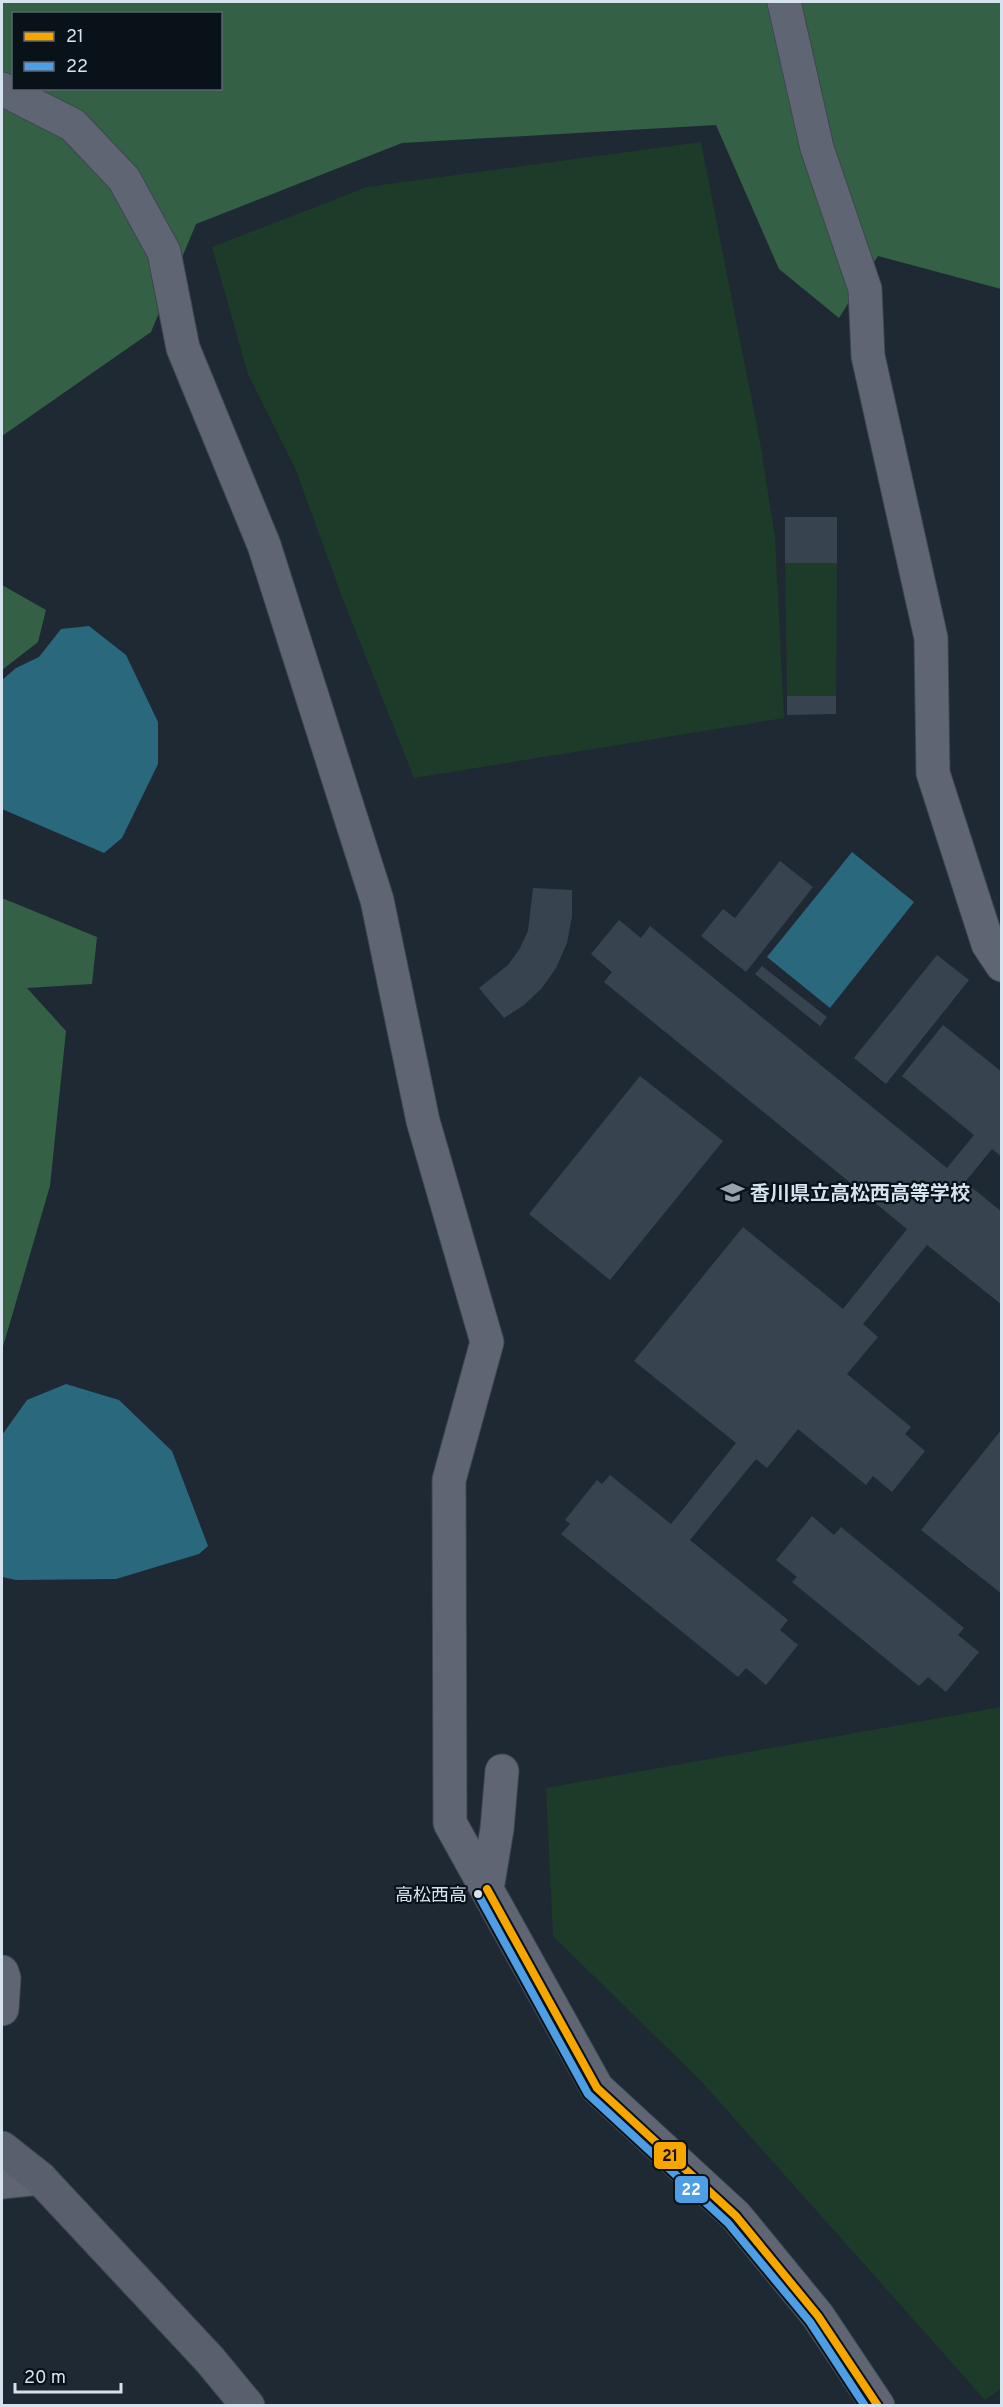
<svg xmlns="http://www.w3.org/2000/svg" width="1003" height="2407" font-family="Overpass,'Noto Sans JP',sans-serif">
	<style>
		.green { fill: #1d3b29 }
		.forest { fill: #346045; fill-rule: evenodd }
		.water { fill: #2a687e }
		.building { fill: #37444f }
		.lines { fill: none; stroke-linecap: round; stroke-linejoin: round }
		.street-casing { stroke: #3d474f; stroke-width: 35 }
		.secondary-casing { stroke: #3d474f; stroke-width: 35 }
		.street { stroke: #606573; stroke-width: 33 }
		.secondary { stroke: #595f6c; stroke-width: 33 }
		.bus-1-casing { stroke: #091119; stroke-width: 12 }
		.bus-2-casing { stroke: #091119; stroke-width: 12 }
		.bus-1 { stroke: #f7a600; stroke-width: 8 }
		.bus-2 { stroke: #4d9ee5; stroke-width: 8 }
		.bus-dot { fill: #d6e2ee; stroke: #091119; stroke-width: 2 }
		.labels { text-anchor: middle; stroke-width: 4.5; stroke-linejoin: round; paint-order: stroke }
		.bus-label { font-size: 18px; fill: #d6e2ee; stroke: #091119; text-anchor: end }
		.poi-label { font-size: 20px; font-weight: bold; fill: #d6e2ee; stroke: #091119; text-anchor: start }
		.line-badge { stroke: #091119; stroke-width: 2 }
		.badge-label { font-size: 16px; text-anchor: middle; font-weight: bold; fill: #fff }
		.pale-badge-label { font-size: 16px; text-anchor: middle; font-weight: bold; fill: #111 }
	</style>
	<rect width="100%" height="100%" fill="#1e2933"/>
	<path class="green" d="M 701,142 L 760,442 L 775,537 L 784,718 L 414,778 L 342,597 L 296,470 L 248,374 L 212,247 L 367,187 Z
		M 785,563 L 837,563 L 836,696 L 787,696 Z
		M 1001,1707 L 1002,2388 L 985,2400 L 701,2081 L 553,1936 L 546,1788 Z"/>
	<path class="forest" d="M 2,2 L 1001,2 L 1001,289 L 878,256 L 839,318 L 779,269 L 716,125 L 402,143 L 196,224 L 151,332 L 2,436 ZM 14,14 L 220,14 L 220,88 L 14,88 Z
		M 2,585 L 46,610 L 38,642 L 2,670 Z
		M 2,898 L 97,937 L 92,984 L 27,988 L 66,1031 L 50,1186 L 2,1350 Z"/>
	<path class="water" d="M 89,626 L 126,655 L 158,722 L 158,764 L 122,838 L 104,853 L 2,809 L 2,680 L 16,668 L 39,657 L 61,629 Z
		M 852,852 L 914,902 L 830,1008 L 767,957 Z
		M 66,1384 L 119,1400 L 172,1451 L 208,1546 L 199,1554 L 116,1579 L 16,1580 L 2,1577 L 2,1435 L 27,1400 Z"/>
	<path class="building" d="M 785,517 L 837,517 L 837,563 L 785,563 Z
		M 787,696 L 836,696 L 836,714 L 787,715 Z
		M 780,861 L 813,887 L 746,972 L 701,936 L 723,909 L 735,918 Z
		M 533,888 L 572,890 L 572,916 L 567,943 L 556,968 L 542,988 L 524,1005 L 504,1018 L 479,988 L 508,965 L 519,950 L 528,931 Z
		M 619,920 L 641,938 L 650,926 L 947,1168 L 974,1135 L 902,1076 L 943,1025 L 1002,1072 L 1002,1157 L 992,1149 L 965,1182 L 1002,1212 L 1002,1305 L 927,1245 L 863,1324 L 878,1337 L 847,1374 L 911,1427 L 905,1434 L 925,1451 L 892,1492 L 873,1476 L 866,1485 L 798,1429 L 767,1468 L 756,1459 L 690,1540 L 788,1620 L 780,1630 L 798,1645 L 766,1685 L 746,1668 L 738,1677 L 561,1534 L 570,1524 L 565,1520 L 597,1480 L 602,1484 L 610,1475 L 671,1524 L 736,1443 L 634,1361 L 743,1227 L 843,1309 L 907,1229 L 604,982 L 612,972 L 591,954 Z
		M 937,955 L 969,980 L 886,1084 L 854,1058 Z
		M 762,966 L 827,1017 L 820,1026 L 755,974 Z
		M 640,1076 L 723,1141 L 610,1280 L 529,1214 Z
		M 1002,1429 L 1002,1594 L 921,1530 Z
		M 812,1516 L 834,1535 L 841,1527 L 964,1628 L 958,1635 L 979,1652 L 946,1692 L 928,1677 L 919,1686 L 792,1582 L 797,1577 L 776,1560 Z"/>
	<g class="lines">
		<defs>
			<path id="street" d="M 784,2 L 817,148 L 865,289 L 868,356 L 931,638 L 933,773 L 988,944 L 1002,965
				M 2,89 L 73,125 L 124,179 L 164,252 L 183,348 L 264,545 L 377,900 L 423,1121 L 487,1342 L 449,1480 L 450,1823 L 597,2088 L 736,2216 L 818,2316 L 878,2406
				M 487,1889 L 497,1829 L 502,1771
				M 2,1972 L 4,1978 L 2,2009
				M 2,2182 L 40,2178"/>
			<path id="secondary" d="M 2,2148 L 40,2178 L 210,2360 L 248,2406"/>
		</defs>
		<use href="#street" class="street-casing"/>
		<use href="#secondary" class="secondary-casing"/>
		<use href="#street" class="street"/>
		<use href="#secondary" class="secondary"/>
		<defs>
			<path id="bus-1" d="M 487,1889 L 597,2088 L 736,2216 L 818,2316 L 878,2406"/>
			<path id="bus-2" d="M 478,1894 L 588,2094 L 728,2223 L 810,2322 L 865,2406"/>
		</defs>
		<use href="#bus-1" class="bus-1-casing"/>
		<use href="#bus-2" class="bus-2-casing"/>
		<use href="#bus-1" class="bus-1"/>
		<use href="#bus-2" class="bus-2"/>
	</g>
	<defs>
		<symbol id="school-bare" viewBox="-9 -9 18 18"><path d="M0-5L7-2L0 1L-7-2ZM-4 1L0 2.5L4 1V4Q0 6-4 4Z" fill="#96a1ad" stroke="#091119" stroke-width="2.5" paint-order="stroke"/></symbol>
	</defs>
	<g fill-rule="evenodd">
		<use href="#school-bare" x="716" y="1176" width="33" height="33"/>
	</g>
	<circle class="bus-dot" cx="478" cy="1894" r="5"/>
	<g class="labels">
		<g class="bus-label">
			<text x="467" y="1901">高松西高</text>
		</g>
		<g class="poi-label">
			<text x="750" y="1200">香川県立高松西高等学校</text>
		</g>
	</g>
	<g class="line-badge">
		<rect x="653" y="2141" width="34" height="29" rx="6" fill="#f7a600"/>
		<rect x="674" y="2175" width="35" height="29" rx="6" fill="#4d9ee5"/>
	</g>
	<g class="badge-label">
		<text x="691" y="2195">22</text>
	</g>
	<g class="pale-badge-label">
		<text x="670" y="2161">21</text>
	</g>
	<rect width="1003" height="2407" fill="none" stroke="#d6e2ee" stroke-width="6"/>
	<rect x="12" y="12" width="210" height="78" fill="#091119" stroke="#5b656e" stroke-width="1.5"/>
	<rect x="24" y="32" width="30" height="9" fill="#f7a600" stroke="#5b656e" stroke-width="1.5"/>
	<text x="66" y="42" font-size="18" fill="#d6e2ee">21</text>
	<rect x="24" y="62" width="30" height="9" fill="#4d9ee5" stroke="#5b656e" stroke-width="1.5"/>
	<text x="66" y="72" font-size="18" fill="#d6e2ee">22</text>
	<path d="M15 2383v9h106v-9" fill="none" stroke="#d6e2ee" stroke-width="3"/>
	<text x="24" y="2383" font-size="18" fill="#d6e2ee" stroke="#091119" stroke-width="4.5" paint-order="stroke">20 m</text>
</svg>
